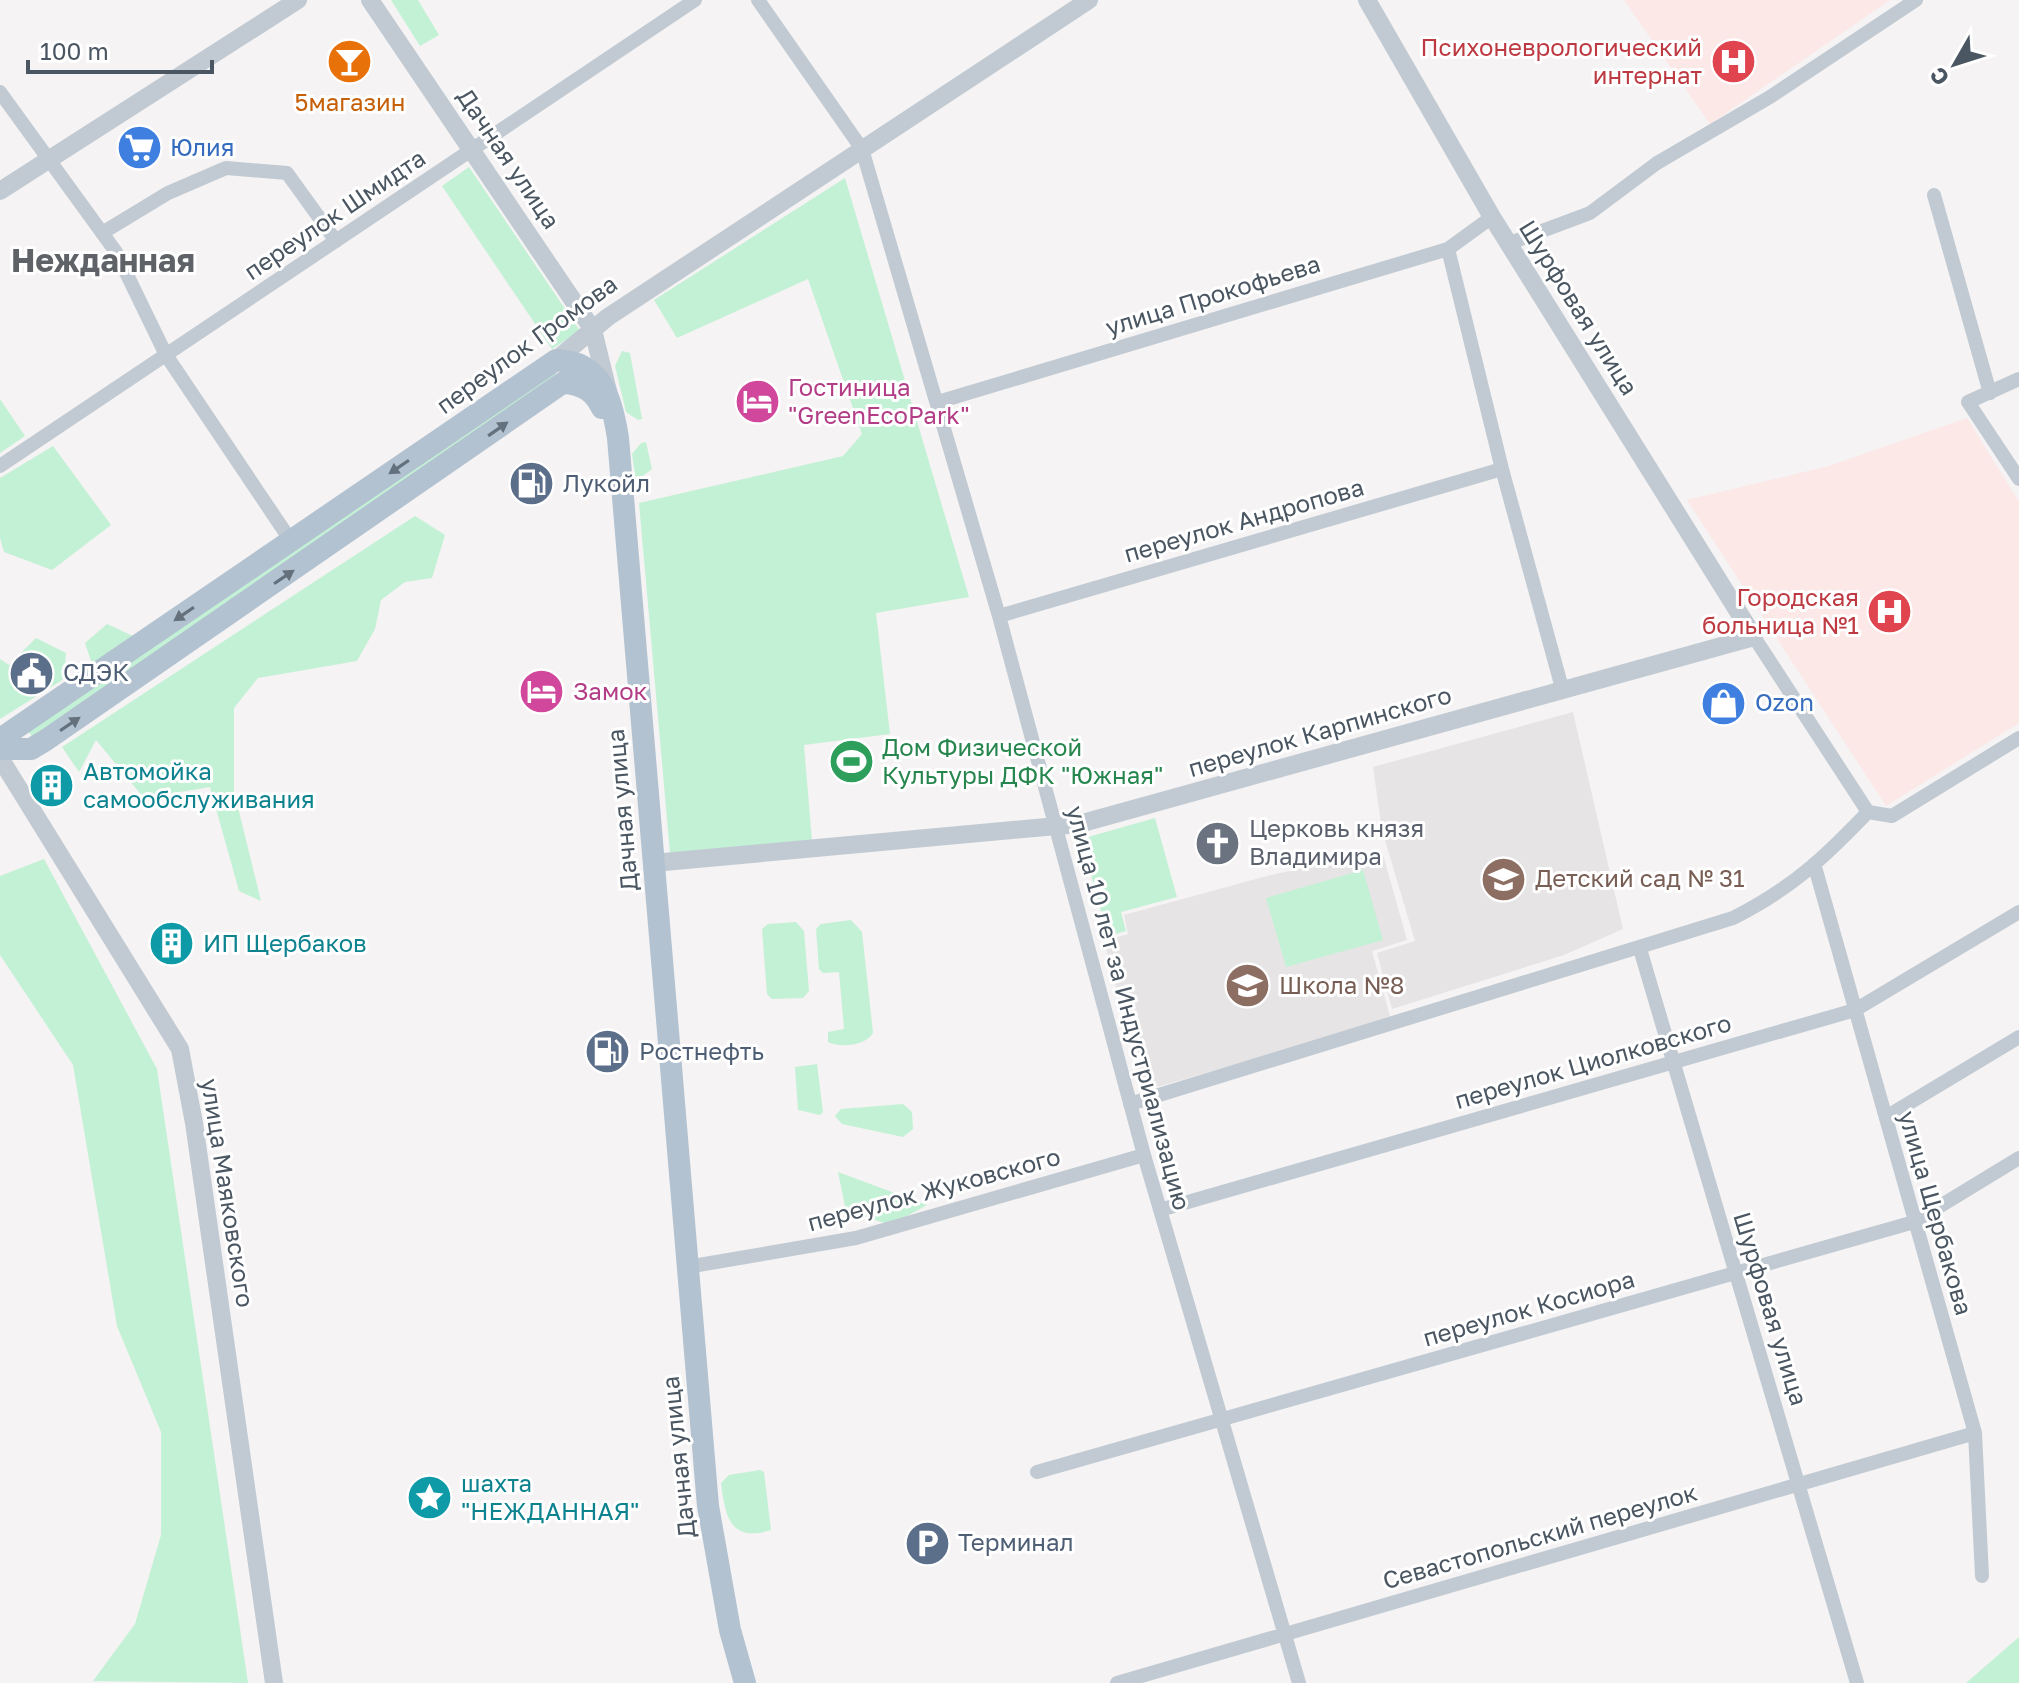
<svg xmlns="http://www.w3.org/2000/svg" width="2019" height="1683" font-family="'Golos Text',sans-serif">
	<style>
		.education { fill: #e6e4e5 }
		.medical { fill: #fce8e6 }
		.green { fill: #c3f1d5 }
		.water { fill: #90daee }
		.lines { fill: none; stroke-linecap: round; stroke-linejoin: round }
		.minor { stroke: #c1cad2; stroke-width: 14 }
		.tertiary { stroke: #c1cad2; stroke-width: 18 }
		.primary { stroke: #b3c2d1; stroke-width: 22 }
		.oneway { fill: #64717d }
		.labels { text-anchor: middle; stroke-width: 6; stroke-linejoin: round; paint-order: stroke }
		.health-label { font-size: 24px; fill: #be3a42; stroke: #fff; text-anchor: end }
		.food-label { font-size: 24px; fill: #c56008; stroke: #fff }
		.shop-label { font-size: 24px; fill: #366cbe; stroke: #fff; text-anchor: start }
		.street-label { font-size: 24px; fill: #4a5661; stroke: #fff }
		.hotel-label { font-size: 24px; fill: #b23c85; stroke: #fff; text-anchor: start }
		.service-label { font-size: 24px; fill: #4e5e75; stroke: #fff; text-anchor: start }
		.leisure-label { font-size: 24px; fill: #27864d; stroke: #fff; text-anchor: start }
		.culture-label { font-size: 24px; fill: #0d838f; stroke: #fff; text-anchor: start }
		.worship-label { font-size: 24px; fill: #5b616d; stroke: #fff; text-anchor: start }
		.education-label { font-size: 24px; fill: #785e54; stroke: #fff; text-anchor: start }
		.district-label { font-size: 32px; font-weight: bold; fill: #5f6368; stroke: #fff }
	</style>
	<rect width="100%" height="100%" fill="#f5f3f3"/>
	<path class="education" d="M 1573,712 L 1623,929 L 1564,955 L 1392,1009 L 1377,953 L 1415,941 L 1382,830 L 1373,767 Z
		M 1382,851 L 1407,940 L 1372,951 L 1391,1020 L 1143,1091 L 1104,941 L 1128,934 L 1124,915 L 1267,876 Z"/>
	<path class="medical" d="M 1624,0 L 1890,0 L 1710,124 Z
		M 1967,418 L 2019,502 L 2019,723 L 1886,806 L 1687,500 L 1829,466 Z"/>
	<path class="green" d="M 391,0 L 418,0 L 439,35 L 420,46 Z
		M 469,167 L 580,331 L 552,349 L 442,186 Z
		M 845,178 L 969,597 L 876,613 L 890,734 L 804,745 L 812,841 L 670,853 L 639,503 L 843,456 L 862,434 L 808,279 L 677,338 L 654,300 Z
		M 622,351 L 630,353 L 642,419 L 638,420 L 626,412 L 615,366 Z
		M 552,369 L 558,378 L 33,738 L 26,728 Z
		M 0,399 L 25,436 L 0,453 Z
		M 646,442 L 652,469 L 636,481 L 632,454 L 641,443 Z
		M 53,446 L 111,525 L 52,570 L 4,552 L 0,538 L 0,478 Z
		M 415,516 L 445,535 L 432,578 L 405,582 L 381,600 L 375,629 L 357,661 L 258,678 L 234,708 L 234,791 L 261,901 L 239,891 L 210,787 L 144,798 L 96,740 L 79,772 L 62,747 Z
		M 107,624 L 133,636 L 92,664 L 85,643 Z
		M 36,638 L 66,653 L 64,679 L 0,719 L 0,659 L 9,665 Z
		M 1155,818 L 1177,897 L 1121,912 L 1126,931 L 1108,936 L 1081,839 Z
		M 44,859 L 157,1069 L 248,1683 L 93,1681 L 135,1624 L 161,1535 L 161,1432 L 117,1326 L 73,1065 L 0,955 L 0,876 Z
		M 1363,870 L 1383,940 L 1286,967 L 1266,898 Z
		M 851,920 L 862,932 L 873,1033 C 865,1046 841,1048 828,1042 L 828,1032 L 844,1029 L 839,972 L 823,973 L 819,969 L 816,929 L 821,924 Z
		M 796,922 L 804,931 L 809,991 L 803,998 L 772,999 L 767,994 L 762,929 L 768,924 Z
		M 817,1064 L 823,1112 L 820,1115 L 798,1110 L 795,1067 Z
		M 903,1104 L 912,1112 L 913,1129 L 903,1137 L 842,1124 L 835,1116 L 841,1109 Z
		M 838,1172 L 927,1205 L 891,1225 L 846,1211 Z
		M 760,1470 L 764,1472 L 771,1530 C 730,1543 725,1516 721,1483 L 729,1475 Z
		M 2019,1637 L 2019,1683 L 1966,1683 Z"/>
	<path class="water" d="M 770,387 L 779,392 L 777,401 L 765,401 L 757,407 L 746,406 L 746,397 Z"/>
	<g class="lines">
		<path class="minor" d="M 758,0 L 862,149 L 999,616 L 1144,1155 L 1299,1683
			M 0,92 L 116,252 L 166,355 L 291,541
			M 1934,195 L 1990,393
			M 102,233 L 168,193 L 226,168 L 287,173 L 336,241
			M 1510,243 L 1590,213 L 1657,163 L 1770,97 L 1916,0
			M 1448,249 L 1502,469 L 1562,688
			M 2019,379 L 1968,402 L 2019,479
			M 938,402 L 1448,249 L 1492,217
			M 0,466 L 695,0
			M 999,616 L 1502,469
			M 1754,637 L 1868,812
			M 1815,867 L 1975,1433 L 1982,1576
			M 1640,949 L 1857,1683
			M 1130,1104 L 1733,918 C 1792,888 1823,859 1868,812 L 1892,816 L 2019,738
			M 1886,1117 L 2019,1037
			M 1160,1210 L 1855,1010 L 2019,912
			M 687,1267 L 856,1238 L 1144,1155
			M 1037,1472 L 1914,1222 L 2019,1158
			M 1117,1683 L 1975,1433"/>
		<path class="tertiary" d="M 370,0 L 593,330 L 608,391
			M 0,191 L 298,0
			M 556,360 L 608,317 L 1089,0
			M 0,758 L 180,1049 L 194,1123 L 274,1683
			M 653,863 L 1079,824 L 1754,637 L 1492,217 L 1367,0"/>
		<path class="primary" d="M 566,383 C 584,385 594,392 602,408
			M 0,739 L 556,360 C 602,361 612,399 618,438 L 708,1506 L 730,1630 L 745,1683
			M 0,749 L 31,749 L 46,740 L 577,373"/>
	</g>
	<defs><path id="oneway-solid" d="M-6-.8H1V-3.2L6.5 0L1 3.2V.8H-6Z" transform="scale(2)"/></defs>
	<g class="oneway">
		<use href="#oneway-solid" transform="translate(498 429) rotate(-35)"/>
		<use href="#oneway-solid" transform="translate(399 467) rotate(146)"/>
		<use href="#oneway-solid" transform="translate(284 577) rotate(-34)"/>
		<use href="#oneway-solid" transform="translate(184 614) rotate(146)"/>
		<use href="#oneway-solid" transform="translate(70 724) rotate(-34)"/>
	</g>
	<defs>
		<symbol id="bar-disc" viewBox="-11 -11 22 22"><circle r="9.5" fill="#e8710a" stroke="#fff"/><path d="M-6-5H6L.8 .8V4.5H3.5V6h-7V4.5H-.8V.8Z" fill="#fff"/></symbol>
		<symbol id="hospital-disc" viewBox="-11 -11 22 22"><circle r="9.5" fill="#e0444e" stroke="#fff"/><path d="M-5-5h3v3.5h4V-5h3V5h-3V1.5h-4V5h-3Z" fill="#fff"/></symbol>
		<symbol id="supermarket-disc" viewBox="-11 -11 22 22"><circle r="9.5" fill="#3f7fe0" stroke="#fff"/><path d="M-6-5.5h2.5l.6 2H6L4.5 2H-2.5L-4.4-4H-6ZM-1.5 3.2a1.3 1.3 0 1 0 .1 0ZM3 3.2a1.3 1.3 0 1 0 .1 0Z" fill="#fff"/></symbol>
		<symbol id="hotel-disc" viewBox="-11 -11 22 22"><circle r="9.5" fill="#d1479c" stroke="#fff"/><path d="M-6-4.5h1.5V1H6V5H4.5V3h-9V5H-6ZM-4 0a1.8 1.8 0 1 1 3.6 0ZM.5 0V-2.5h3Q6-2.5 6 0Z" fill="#fff"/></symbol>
		<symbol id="fuel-disc" viewBox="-11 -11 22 22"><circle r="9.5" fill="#5c6f8a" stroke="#fff"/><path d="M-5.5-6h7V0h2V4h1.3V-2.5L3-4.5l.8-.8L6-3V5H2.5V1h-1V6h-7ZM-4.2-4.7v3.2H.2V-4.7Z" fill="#fff"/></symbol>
		<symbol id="civic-disc" viewBox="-11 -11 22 22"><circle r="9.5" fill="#5c6f8a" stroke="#fff"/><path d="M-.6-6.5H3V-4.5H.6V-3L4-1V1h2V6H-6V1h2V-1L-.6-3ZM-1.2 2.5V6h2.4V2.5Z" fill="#fff"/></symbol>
		<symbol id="shop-disc" viewBox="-11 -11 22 22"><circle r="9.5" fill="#3f7fe0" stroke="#fff"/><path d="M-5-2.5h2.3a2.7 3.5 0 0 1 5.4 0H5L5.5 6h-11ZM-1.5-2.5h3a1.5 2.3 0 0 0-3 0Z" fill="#fff"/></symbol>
		<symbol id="stadium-disc" viewBox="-11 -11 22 22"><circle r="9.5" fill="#2e9e5b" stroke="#fff"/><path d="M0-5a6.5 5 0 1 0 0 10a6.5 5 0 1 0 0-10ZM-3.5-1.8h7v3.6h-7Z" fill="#fff"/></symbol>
		<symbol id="building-disc" viewBox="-11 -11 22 22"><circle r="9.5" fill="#0f9aa8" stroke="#fff"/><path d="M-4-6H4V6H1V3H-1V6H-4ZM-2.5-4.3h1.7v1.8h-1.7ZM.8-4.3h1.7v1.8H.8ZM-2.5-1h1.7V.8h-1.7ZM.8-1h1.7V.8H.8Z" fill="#fff"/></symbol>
		<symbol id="church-disc" viewBox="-11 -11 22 22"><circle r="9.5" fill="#6b7280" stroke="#fff"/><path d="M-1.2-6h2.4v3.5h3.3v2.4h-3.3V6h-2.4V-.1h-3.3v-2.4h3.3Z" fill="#fff"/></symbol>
		<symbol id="school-disc" viewBox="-11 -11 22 22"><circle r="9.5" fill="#8d6e63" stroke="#fff"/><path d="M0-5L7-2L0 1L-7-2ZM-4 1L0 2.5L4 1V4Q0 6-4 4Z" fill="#fff"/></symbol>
		<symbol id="sight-disc" viewBox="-11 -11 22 22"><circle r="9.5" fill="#0f9aa8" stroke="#fff"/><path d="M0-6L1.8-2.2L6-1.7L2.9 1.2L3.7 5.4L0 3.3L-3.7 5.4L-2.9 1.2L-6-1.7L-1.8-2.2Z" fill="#fff"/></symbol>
		<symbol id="parking-disc" viewBox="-11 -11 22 22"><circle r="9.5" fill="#5c6f8a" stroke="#fff"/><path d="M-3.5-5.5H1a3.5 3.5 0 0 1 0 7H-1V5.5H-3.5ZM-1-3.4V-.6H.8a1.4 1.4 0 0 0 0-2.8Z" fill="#fff"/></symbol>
	</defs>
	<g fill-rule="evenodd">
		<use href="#bar-disc" x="324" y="36" width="51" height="51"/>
		<use href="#hospital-disc" x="1708" y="36" width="51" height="51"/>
		<use href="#supermarket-disc" x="114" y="122" width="51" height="51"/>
		<use href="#hotel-disc" x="732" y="376" width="51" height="51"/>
		<use href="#fuel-disc" x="506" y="458" width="51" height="51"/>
		<use href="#hospital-disc" x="1864" y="586" width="51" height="51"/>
		<use href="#civic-disc" x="6" y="648" width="51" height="51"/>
		<use href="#hotel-disc" x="516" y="666" width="51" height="51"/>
		<use href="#shop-disc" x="1698" y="678" width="51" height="51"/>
		<use href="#stadium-disc" x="826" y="736" width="51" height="51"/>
		<use href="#building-disc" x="26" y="760" width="51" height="51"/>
		<use href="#church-disc" x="1192" y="818" width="51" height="51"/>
		<use href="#school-disc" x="1478" y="854" width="51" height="51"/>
		<use href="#building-disc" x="146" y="918" width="51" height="51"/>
		<use href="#school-disc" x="1222" y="960" width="51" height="51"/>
		<use href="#fuel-disc" x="582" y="1026" width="51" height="51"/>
		<use href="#sight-disc" x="404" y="1472" width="51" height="51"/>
		<use href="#parking-disc" x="902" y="1518" width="51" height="51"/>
	</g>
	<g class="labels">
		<g class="health-label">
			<text x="1702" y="56">Психоневрологический<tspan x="1702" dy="28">интернат</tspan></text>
			<text x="1859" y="606">Городская<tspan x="1859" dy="28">больница №1</tspan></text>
		</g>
		<g class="food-label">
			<text x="350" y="111">5магазин</text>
		</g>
		<g class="shop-label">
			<text x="170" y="156">Юлия</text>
			<text x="1755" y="711">Ozon</text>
		</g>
		<g class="street-label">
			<text transform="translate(508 159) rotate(56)" y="8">Дачная улица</text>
			<text transform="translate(335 215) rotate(-34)" y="8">переулок Шмидта</text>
			<text transform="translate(1213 296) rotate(-17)" y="8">улица Прокофьева</text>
			<text transform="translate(1578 308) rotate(58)" y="8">Шурфовая улица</text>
			<text transform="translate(527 345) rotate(-36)" y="8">переулок Громова</text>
			<text transform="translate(1244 521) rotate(-16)" y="8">переулок Андропова</text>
			<text transform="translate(1320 732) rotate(-16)" y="8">переулок Карпинского</text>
			<text transform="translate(623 810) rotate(-95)" y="8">Дачная улица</text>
			<text transform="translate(1128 1008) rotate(75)" y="8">улица 10 лет за Индустриализацию</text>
			<text transform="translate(1593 1062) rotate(-16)" y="8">переулок Циолковского</text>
			<text transform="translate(934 1190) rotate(-15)" y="8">переулок Жуковского</text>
			<text transform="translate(227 1193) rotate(81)" y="8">улица Маяковского</text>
			<text transform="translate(1935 1213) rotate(74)" y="8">улица Щербакова</text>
			<text transform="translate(1529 1309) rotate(-16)" y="8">переулок Косиора</text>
			<text transform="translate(1770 1309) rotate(73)" y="8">Шурфовая улица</text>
			<text transform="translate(679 1457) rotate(-96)" y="8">Дачная улица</text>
			<text transform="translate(1540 1537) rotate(-16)" y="8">Севастопольский переулок</text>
		</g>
		<g class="hotel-label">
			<text x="788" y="396">Гостиница<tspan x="788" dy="28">"GreenEcoPark"</tspan></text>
			<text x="573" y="700">Замок</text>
		</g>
		<g class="service-label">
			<text x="563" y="492">Лукойл</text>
			<text x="63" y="681">СДЭК</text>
			<text x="639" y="1060">Ростнефть</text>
			<text x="958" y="1551">Терминал</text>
		</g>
		<g class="leisure-label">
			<text x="882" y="756">Дом Физической<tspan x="882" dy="28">Культуры ДФК "Южная"</tspan></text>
		</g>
		<g class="culture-label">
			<text x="83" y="780">Автомойка<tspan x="83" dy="28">самообслуживания</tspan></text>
			<text x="203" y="952">ИП Щербаков</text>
			<text x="461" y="1492">шахта<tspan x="461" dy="28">"НЕЖДАННАЯ"</tspan></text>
		</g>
		<g class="worship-label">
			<text x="1249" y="837">Церковь князя<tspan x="1249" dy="28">Владимира</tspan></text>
		</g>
		<g class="education-label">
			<text x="1535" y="887">Детский сад № 31</text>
			<text x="1279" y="994">Школа №8</text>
		</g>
		<g class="district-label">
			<text x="103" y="272">Нежданная</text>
		</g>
	</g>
	<g transform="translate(1955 64) rotate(231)" stroke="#ffffff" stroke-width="6" paint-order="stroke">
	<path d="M0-6L14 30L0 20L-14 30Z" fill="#4a5661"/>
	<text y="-12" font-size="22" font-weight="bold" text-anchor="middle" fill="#4a5661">С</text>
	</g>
	<path d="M28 60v12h184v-12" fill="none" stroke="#4a5661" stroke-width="4"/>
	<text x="40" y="60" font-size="24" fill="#4a5661" stroke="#ffffff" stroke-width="6" paint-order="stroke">100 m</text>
</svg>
